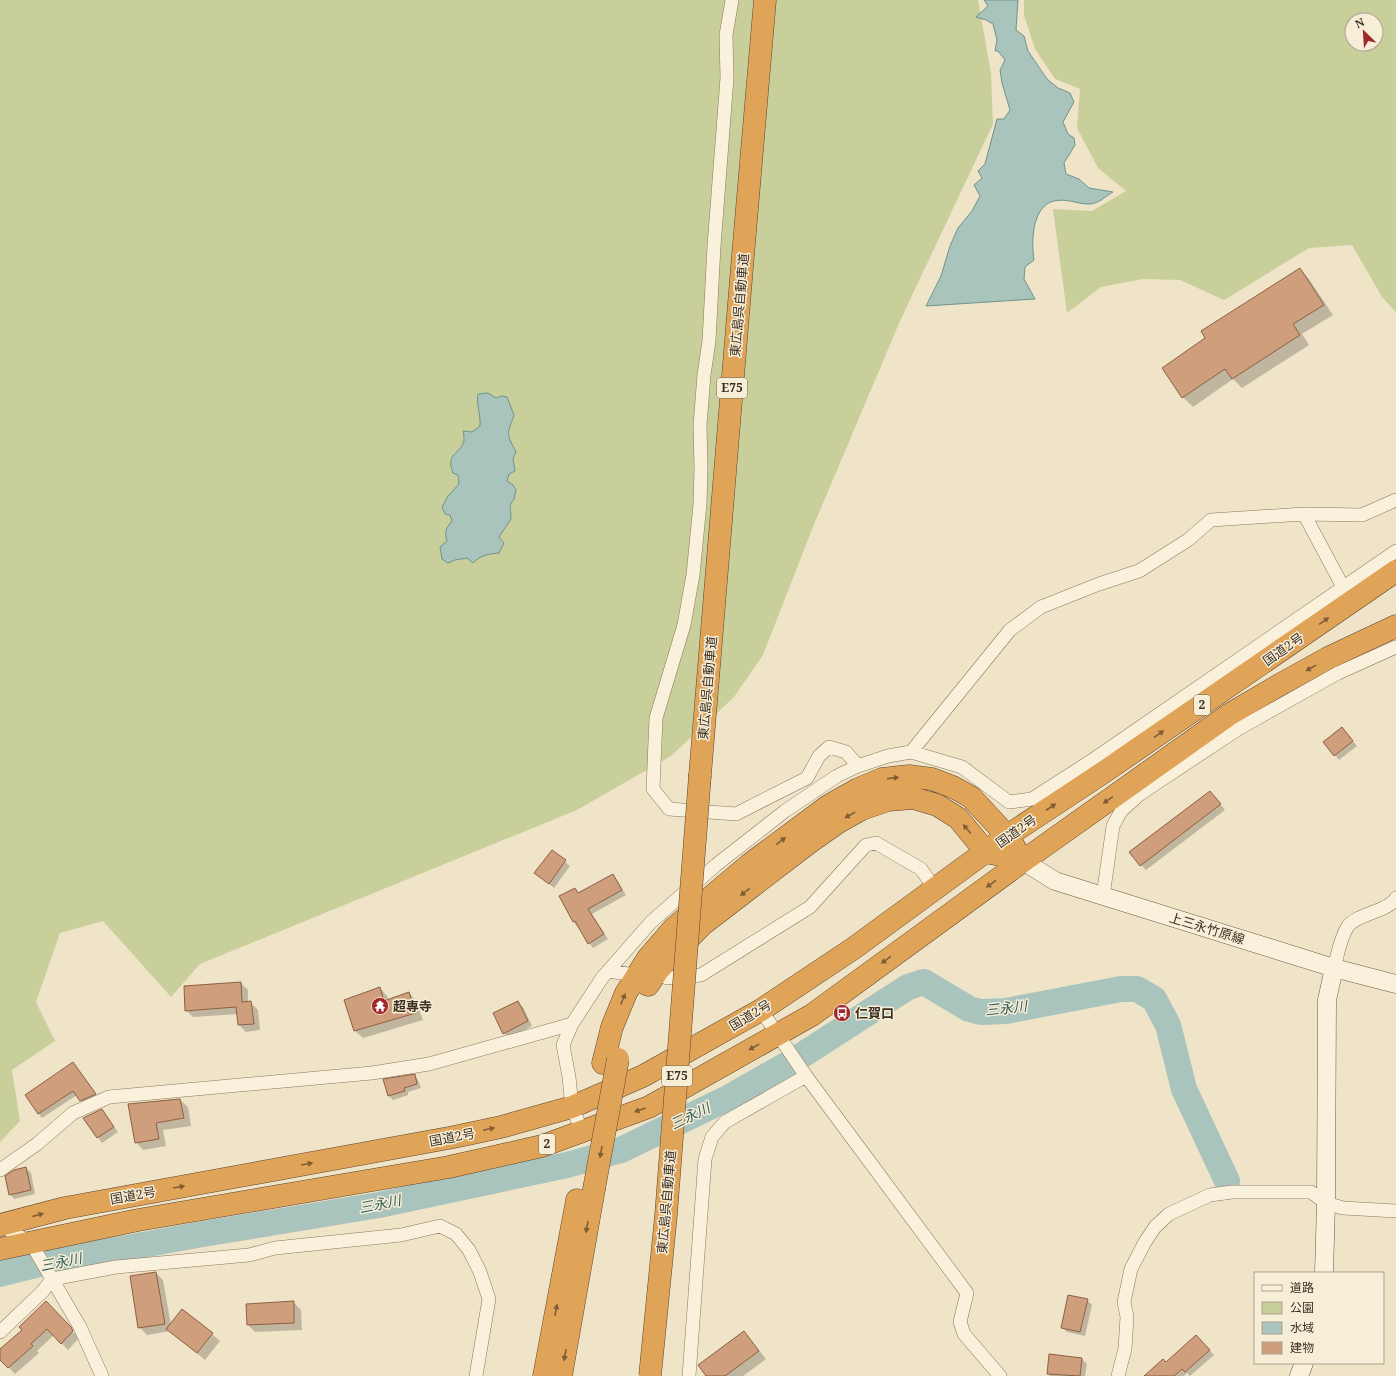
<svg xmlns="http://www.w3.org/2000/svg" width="1396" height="1376" font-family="'Noto Serif','Noto Sans JP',serif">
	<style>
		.green { fill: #c9cf9b; fill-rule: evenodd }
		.water { fill: #a9c4bc; stroke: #6f938a }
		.shadow { fill: #0003 }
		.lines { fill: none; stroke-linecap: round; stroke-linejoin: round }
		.river { stroke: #a9c4bc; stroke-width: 26 }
		.building { fill: #cf9f7d; stroke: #8d5f41 }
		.street-casing { stroke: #8d765c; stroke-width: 14 }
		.secondary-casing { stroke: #6f573f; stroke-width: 19 }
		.highway-casing { stroke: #5b4430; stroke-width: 23 }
		.street { stroke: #faf1dc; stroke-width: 13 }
		.secondary { stroke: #faf1dc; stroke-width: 18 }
		.highway { stroke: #e0a458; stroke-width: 22 }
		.highway-bridge-casing { stroke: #5b4430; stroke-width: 23; stroke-linecap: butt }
		.highway-bridge { stroke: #e0a458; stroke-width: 22 }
		.oneway { fill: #7e5d36 }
		.labels { text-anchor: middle; stroke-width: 3; stroke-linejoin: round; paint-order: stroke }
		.shield { fill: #f7eed8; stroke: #756857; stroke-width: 1 }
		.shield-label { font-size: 12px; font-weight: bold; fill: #3d2e20 }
		.street-label { font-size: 13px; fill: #3d2e20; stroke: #f7eed8 }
		.poi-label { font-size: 13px; font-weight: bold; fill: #3d2e20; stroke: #f7eed8; text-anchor: start }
		.water-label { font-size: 14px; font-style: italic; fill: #2f5d5a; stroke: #f7eed8 }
	</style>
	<rect width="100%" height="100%" fill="#f0e4c8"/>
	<path class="green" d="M 0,0 L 978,0 L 991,73 L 993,124 L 900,321 L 813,527 L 763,655 L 734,697 L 671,756 L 577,810 L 200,964 L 171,997 L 103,921 L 60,933 L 36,1002 L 55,1041 L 12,1070 L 20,1121 L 0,1142 Z
		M 1024,0 L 1396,0 L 1396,312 L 1382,297 L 1352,245 L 1309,248 L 1224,300 L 1180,280 L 1143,279 L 1101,287 L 1067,313 L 1053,209 L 1092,211 L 1126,191 L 1098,168 L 1077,128 L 1080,89 L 1055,79 L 1035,49 L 1024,15 ZM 1352,20 L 1376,20 L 1376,44 L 1352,44 Z"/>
	<path class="water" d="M 984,0 L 1018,0 L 1016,30 L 1024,36 L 1028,51 L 1047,79 L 1058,88 L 1070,93 L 1074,102 L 1063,122 L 1068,134 L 1074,138 L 1075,145 L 1064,163 L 1066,174 L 1079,179 L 1089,188 L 1113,192 C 1106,196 1097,205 1088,204 C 1077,204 1067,198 1054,201 C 1032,206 1031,242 1034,260 L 1025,267 L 1024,279 L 1035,299 L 926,306 L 941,276 L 950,246 L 958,228 L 972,211 L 980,196 L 974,185 L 982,178 L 978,171 L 985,164 L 997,119 L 1004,119 L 1010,110 L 1002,83 L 1000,70 L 1005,60 L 998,51 L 995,51 L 997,40 L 993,24 L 986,20 L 976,17 L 988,6 Z
		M 488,393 L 496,398 L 502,396 L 507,397 L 514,415 C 507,435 506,433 516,452 L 513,459 L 515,471 L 509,474 L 507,481 L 513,485 L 516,490 L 514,499 L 510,505 L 511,519 L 499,537 L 504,543 L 499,553 C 488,554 481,555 473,563 L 467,558 L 455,560 L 448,563 L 442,559 L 440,547 L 447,541 C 444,532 446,528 452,521 L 450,515 L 445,514 L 442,507 L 448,496 L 459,484 L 458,475 L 453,473 C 445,453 460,455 464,441 C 464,438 464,433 463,431 L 472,432 L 480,426 C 481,415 476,405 478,394 Z"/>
	<path class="shadow" d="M 1300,269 L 1309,279 L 1333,315 L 1302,334 L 1309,345 L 1242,388 L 1233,379 L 1193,407 L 1183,397 L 1163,368 L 1207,339 Z
		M 1342,728 L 1357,746 L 1339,760 L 1335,755 Z
		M 1210,792 L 1225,810 L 1146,870 L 1141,865 Z
		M 552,851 L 570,866 L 554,888 L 536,873 Z
		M 612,875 L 617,880 L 626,895 L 592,914 L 608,939 L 593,948 L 573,921 L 575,889 L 580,894 Z
		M 241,983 L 248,990 L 248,1003 L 251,1003 L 258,1010 L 260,1030 L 246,1032 L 239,1025 L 238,1014 L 193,1017 L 186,1010 Z
		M 380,988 L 387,996 L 389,1000 L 409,993 L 416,1001 L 423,1020 L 363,1038 L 355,1031 Z
		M 518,1002 L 523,1007 L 532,1026 L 509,1038 L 504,1033 Z
		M 73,1063 L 99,1098 L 85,1105 L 77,1095 L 42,1118 L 26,1096 Z
		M 414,1075 L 418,1080 L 421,1088 L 408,1092 L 408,1095 L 393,1100 L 388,1095 Z
		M 180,1100 L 188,1107 L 191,1126 L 163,1130 L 166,1146 L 143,1150 L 136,1142 Z
		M 101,1110 L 118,1132 L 102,1143 L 84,1119 Z
		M 26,1168 L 31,1173 L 35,1194 L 14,1199 L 10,1194 Z
		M 156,1273 L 163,1280 L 171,1325 L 182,1310 L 212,1334 L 220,1341 L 205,1360 L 170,1331 L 147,1335 L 139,1327 Z
		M 1087,1300 L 1092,1305 L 1085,1336 L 1067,1332 L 1062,1327 Z
		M 293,1302 L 301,1310 L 302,1330 L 255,1332 L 248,1325 Z
		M 46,1303 L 79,1338 L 68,1350 L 54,1335 L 37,1351 L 39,1353 L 15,1374 L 0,1358 L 0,1350 L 23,1330 Z
		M 744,1332 L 766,1359 L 743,1376 L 708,1376 Z
		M 1201,1341 L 1214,1355 L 1190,1376 L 1187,1373 L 1184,1376 L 1146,1376 Z
		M 1082,1359 L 1087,1364 L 1085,1376 L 1050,1376 L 1048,1374 Z"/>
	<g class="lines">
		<path class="river" d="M 0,1274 L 44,1263 L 197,1235 L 379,1205 L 567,1165 L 621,1150 L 728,1098 L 793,1061 L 908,987 L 924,982 L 969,1009 L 981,1012 L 1006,1011 L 1121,989 L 1137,989 L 1154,999 L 1168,1025 L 1184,1089 L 1227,1181"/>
	</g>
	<path class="building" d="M 1300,268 L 1324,305 L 1293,324 L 1300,335 L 1232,379 L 1225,369 L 1182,398 L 1162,368 L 1205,338 L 1201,331 Z
		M 1342,727 L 1353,741 L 1334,756 L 1323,742 Z
		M 1210,791 L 1221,804 L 1140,866 L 1129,852 Z
		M 552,850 L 566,860 L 549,884 L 534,873 Z
		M 613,874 L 622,890 L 588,909 L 604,934 L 588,944 L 575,921 L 573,922 L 559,896 L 575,888 L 578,893 Z
		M 241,982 L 242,1002 L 251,1001 L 254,1024 L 238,1025 L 236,1007 L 185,1011 L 184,986 Z
		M 380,987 L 384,1001 L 409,992 L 416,1013 L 354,1031 L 344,1000 Z
		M 518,1001 L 528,1021 L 503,1034 L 493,1013 Z
		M 73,1062 L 96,1094 L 80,1101 L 73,1091 L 38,1114 L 25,1095 Z
		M 415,1074 L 417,1084 L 404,1088 L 405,1091 L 388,1096 L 383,1079 Z
		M 180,1099 L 184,1118 L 156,1123 L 159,1139 L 135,1143 L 128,1104 Z
		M 102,1109 L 114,1127 L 97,1138 L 83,1118 Z
		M 26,1167 L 31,1190 L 9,1195 L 5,1176 L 14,1170 Z
		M 156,1272 L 165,1324 L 138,1328 L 130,1276 Z
		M 1068,1295 L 1088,1299 L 1080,1332 L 1061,1328 Z
		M 46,1301 L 71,1327 L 73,1331 L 61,1344 L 47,1329 L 31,1344 L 33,1346 L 8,1368 L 0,1360 L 0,1349 L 22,1330 L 19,1327 Z
		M 294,1301 L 294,1323 L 247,1325 L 246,1304 Z
		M 182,1309 L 213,1333 L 197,1353 L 166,1329 Z
		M 744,1331 L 759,1351 L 725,1376 L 706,1376 L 698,1365 Z
		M 1196,1335 L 1210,1350 L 1185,1372 L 1182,1369 L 1174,1376 L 1144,1376 L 1163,1359 L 1166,1362 Z
		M 1049,1354 L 1082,1358 L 1080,1376 L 1047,1374 Z"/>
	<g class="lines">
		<defs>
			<path id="street" d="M 732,0 L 726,35 L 727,78 L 714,246 L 709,341 L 704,375 L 700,425 L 701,468 L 700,504 L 693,575 L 684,625 L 656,718 L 653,789 L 669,809 L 736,814 L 807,778 L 819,756 L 829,747 L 846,752 L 858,766
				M 1304,514 L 1343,587
				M 911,752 L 1010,630 L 1041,607 L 1099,584 L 1139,571 L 1188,540 L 1211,520 L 1304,514 L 1362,515 L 1396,500
				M 1103,896 L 1113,826 L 1121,811 L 1140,794 L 1238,729 L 1338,673 L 1396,647
				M 1334,968 C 1338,954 1340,938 1348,926 C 1358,913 1388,912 1396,898
				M 608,971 L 628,974
				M 667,978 L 701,975 L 810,907 L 866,845 L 876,843 L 921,869 L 935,889
				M 761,1010 L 806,1076 L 967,1293 L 960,1322 L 964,1334 L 1000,1376
				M 582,1131 L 572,1107 L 569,1077 L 563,1045 L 572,1024 L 602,978 L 651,922 L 716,865 L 785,811 L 837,776 L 858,766 L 888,756 L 911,752 L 962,767 L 1009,802 L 1032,799 L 1091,761 L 1396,551
				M 0,1170 L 37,1144 L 73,1113 L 109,1097 L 372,1073 L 429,1064 L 572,1024
				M 0,1225 L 31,1243 L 80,1327 L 102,1376
				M 0,1332 L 43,1291 L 52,1279 L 116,1267 L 249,1255 L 275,1248 L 401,1235 L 440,1226 L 456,1234 L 469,1250 L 480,1272 L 489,1299 L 476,1376
				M 689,1376 L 705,1159 L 712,1137 L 725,1122 L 806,1076
				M 1118,1376 L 1125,1349 L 1127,1317 L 1124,1302 L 1131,1269 L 1145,1242 L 1155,1227 L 1169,1214 L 1210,1195 L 1232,1192 L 1311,1192 L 1326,1203 L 1343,1208 L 1396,1211"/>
			<path id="secondary" d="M 1023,861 L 1055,881 L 1334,968 L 1396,984
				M 1324,1273 L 1326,1203 L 1327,1000 L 1334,968
				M 1299,1376 L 1304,1363"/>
			<path id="highway" d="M 700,775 L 743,255 L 765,0
				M 648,985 L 659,969 L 703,924 L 810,842 L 837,823 L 862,809 L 888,800 L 913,798 L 937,805 L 958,818 L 986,852 L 1000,855
				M 603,1063 L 612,1027 L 626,993 L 648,958 L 674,928 L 750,864 L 828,806 L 858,789 L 882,779 L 909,776 L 932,779 L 953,787 L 971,797 L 1007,836 L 1015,848
				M 0,1225 L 65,1208 L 454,1137 L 501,1127 L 572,1107 L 643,1076 L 761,1010 L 854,948 L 1007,836 L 1101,774 L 1396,571
				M 0,1249 L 138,1220 L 449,1167 L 542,1146 L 649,1107 L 812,1015 L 1023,861 L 1230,714 L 1281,684 L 1328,658 L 1396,626
				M 544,1376 L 577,1200
				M 561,1376 L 594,1189"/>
		</defs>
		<use href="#street" class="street-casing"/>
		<use href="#secondary" class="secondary-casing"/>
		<use href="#highway" class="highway-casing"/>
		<use href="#street" class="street"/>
		<use href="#secondary" class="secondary"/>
		<use href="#highway" class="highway"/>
		<defs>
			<path id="highway-bridge" d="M 594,1189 L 618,1059
				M 650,1376 L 666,1215 L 700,775"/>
		</defs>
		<use href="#highway-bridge" class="highway-bridge-casing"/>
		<use href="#highway-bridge" class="highway-bridge"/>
	</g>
	<defs><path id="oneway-solid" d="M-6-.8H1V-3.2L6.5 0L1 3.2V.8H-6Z"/></defs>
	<g class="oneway">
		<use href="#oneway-solid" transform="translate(1324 621) rotate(-35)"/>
		<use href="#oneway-solid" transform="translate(1311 668) rotate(151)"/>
		<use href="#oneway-solid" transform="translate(1159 734) rotate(-35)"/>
		<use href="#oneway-solid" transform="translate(893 778) rotate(-7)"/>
		<use href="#oneway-solid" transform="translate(1108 800) rotate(145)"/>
		<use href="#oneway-solid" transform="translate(1051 807) rotate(-33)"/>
		<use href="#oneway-solid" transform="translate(850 815) rotate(151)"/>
		<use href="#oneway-solid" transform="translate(967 829) rotate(-130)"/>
		<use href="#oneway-solid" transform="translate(781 841) rotate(-37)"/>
		<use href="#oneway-solid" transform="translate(991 884) rotate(144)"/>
		<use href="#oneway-solid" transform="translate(745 892) rotate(142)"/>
		<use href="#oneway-solid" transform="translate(886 960) rotate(144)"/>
		<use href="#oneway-solid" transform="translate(623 999) rotate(-68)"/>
		<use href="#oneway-solid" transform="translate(754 1047) rotate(151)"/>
		<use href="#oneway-solid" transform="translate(640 1110) rotate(160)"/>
		<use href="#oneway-solid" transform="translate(489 1129) rotate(-12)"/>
		<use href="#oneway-solid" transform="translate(601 1152) rotate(100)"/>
		<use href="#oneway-solid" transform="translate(307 1164) rotate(-10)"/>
		<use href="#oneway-solid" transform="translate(179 1187) rotate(-10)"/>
		<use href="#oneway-solid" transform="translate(38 1215) rotate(-15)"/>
		<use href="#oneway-solid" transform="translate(587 1227) rotate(100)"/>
		<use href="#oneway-solid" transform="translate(556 1310) rotate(-79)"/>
		<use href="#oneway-solid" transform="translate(565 1355) rotate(100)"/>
	</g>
	<defs>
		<symbol id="temple-disc" viewBox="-11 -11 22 22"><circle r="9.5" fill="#9e2a2b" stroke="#f7eed8"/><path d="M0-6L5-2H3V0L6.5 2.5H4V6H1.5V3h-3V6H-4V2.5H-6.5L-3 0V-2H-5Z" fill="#fff"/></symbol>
		<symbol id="bus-disc" viewBox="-11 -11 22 22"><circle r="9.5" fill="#9e2a2b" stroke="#f7eed8"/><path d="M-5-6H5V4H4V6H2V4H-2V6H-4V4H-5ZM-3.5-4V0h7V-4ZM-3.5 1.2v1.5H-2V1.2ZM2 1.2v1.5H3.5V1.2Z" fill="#fff"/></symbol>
	</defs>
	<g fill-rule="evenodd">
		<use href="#temple-disc" x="370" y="996" width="20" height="20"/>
		<use href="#bus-disc" x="832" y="1003" width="20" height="20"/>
	</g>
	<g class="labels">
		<g class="shield">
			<rect x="717" y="378" width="30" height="20" rx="3"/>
			<rect x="1194" y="695" width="16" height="20" rx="3"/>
			<rect x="662" y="1066" width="30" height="20" rx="3"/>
			<rect x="539" y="1134" width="16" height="20" rx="3"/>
		</g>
		<g class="shield-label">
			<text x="732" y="392">E75</text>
			<text x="1202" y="709">2</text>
			<text x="677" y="1080">E75</text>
			<text x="547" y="1148">2</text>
		</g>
		<g class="street-label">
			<text transform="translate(739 305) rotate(-85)" y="5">東広島呉自動車道</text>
			<text transform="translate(1283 649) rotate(-35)" y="5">国道2号</text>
			<text transform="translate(707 688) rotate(-85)" y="5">東広島呉自動車道</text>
			<text transform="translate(1016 831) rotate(-35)" y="5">国道2号</text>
			<text transform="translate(1207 928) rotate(17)" y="5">上三永竹原線</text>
			<text transform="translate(750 1015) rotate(-31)" y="5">国道2号</text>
			<text transform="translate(452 1137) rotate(-11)" y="5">国道2号</text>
			<text transform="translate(133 1195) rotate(-10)" y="5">国道2号</text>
			<text transform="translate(666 1202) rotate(-85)" y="5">東広島呉自動車道</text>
		</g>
		<g class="poi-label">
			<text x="393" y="1011">超専寺</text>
			<text x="855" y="1018">仁賀口</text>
		</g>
		<g class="water-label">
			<text transform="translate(1006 1008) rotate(-6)" y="5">三永川</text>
			<text transform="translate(690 1116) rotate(-26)" y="5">三永川</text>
			<text transform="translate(380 1204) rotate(-11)" y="5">三永川</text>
			<text transform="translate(61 1262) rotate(-11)" y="5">三永川</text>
		</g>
	</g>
	<rect x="1254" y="1272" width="130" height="92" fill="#f7eed8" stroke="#ada18e"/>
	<rect x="1262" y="1285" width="20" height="6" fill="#faf1dc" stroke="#ada18e"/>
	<text x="1290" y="1292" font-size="12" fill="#3d2e20">道路</text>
	<rect x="1262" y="1302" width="20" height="12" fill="#c9cf9b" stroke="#ada18e"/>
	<text x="1290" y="1312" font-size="12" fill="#3d2e20">公園</text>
	<rect x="1262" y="1322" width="20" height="12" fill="#a9c4bc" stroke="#ada18e"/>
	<text x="1290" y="1332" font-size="12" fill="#3d2e20">水域</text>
	<rect x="1262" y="1342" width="20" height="12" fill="#cf9f7d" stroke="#ada18e"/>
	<text x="1290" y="1352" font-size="12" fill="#3d2e20">建物</text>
	<g transform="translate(1364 32) rotate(335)"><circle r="19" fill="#f7eed8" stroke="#ada18e"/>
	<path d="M0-3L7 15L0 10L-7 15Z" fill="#9e2a2b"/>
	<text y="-6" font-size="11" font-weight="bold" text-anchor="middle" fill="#3d2e20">N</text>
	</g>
</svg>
